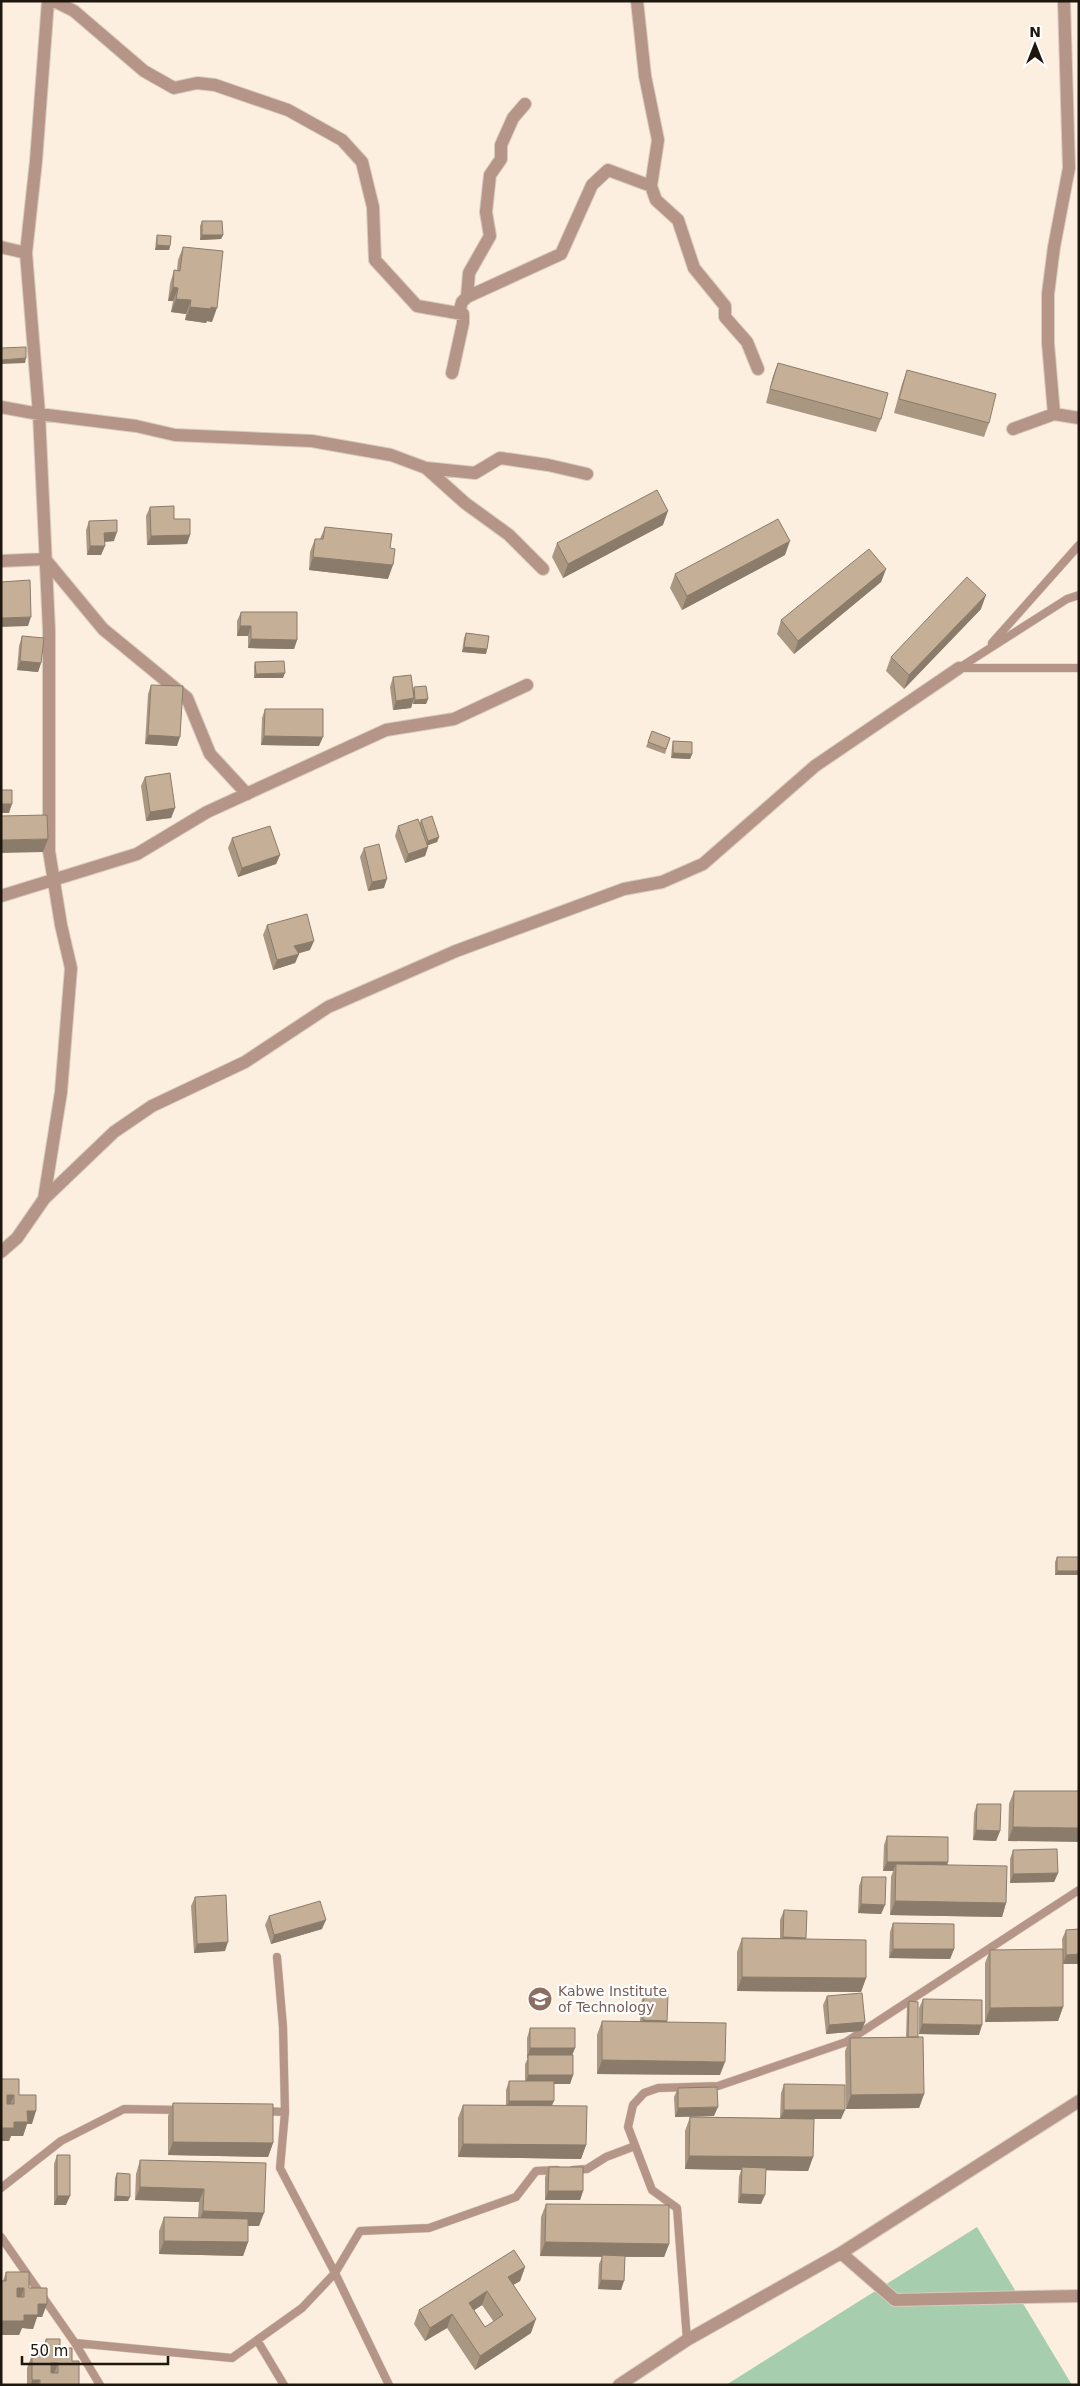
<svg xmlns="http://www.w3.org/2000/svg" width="1080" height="2386" font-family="'DejaVu Sans',sans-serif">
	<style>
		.green { fill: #a6cdae }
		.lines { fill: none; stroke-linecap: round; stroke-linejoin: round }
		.lane-casing { stroke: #d8ccbd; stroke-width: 9 }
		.street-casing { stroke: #d8ccbd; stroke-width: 14 }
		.lane { stroke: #b59588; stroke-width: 8 }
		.street { stroke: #b59588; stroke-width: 12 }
		.wall { fill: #a99782; fill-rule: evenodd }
		.shaded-wall { fill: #8a7b6a }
		.building { fill: #c5b097; stroke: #8a7b6a; fill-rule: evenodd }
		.labels { text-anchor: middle; stroke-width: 4.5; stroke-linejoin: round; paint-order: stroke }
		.education-label { font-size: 14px; fill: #785e54; stroke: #fefefe; text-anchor: start }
	</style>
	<rect width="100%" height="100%" fill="#fcefdf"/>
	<path class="green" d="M 977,2227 L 1072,2385 L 726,2385 Z"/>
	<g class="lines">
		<defs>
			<path id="lane" d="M 992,643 L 1079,545
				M 959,668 L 1067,599 L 1079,595
				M 959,668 L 1079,668
				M 277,1957 L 283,2027 L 285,2112
				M 573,2170 L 587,2169 L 606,2157 L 635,2146
				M 1,2188 L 61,2141 L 124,2109 L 180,2110
				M 1,2237 L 75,2343 L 232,2358 L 302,2308 L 335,2273 L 280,2168 L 285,2112 L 264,2111
				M 257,2340 L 284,2385
				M 687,2340 L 677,2208 L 652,2190 L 628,2127 L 633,2105 L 644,2093 L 658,2088 L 718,2086 L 846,2042 L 1079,1890
				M 75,2343 L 100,2385
				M 389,2385 L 335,2273 L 360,2231 L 429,2228 L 516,2197 L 536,2171 L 557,2170"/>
			<path id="street" d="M 54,1 L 74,11 L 144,71 L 174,88 L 197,83 L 215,85 L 288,110 L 342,140 L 362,162 L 373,207 L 375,260 L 417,306 L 463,314 L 463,323 L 452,373
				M 637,1 L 645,76 L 658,140 L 651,186 L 656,200 L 678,220 L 694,268 L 725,306 L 725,317 L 747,342 L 758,369
				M 1,247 L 26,253
				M 467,297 L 469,273 L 490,236 L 486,212 L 490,175 L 501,159 L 501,145 L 513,118 L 525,104
				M 459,313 L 462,302 L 467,297 L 561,254 L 592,185 L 608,170 L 651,186
				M 1,407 L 39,414 L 136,426 L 175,435 L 312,441 L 391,455 L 426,468 L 475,473 L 500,458 L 548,465 L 587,474
				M 1054,414 L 1048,343 L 1048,294 L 1054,247 L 1069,168 L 1064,1
				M 1013,429 L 1054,414 L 1079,418
				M 426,468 L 465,503 L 509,535 L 543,569
				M 1,561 L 45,559 L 103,629 L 187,698 L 210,754 L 247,794
				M 1,896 L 137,854 L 207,812 L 386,730 L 454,719 L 527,685
				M 44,1199 L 114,1132 L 152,1106 L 245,1062 L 328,1007 L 456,951 L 624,889 L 662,882 L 703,864 L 815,766 L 959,668
				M 1,1252 L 17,1238 L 44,1199 L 61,1092 L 71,968 L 61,925 L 49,851 L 49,630 L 39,414 L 26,253 L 36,161 L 48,1
				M 841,2253 L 895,2300 L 1079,2296
				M 619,2385 L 687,2340 L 841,2253 L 1079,2101"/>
		</defs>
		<use href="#lane" class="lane-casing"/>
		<use href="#street" class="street-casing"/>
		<use href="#lane" class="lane"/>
		<use href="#street" class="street"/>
	</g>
	<path class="wall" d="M 202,221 L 223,235 L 221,239 L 200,240 L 200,226 Z
		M 157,235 L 170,246 L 169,250 L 155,250 L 156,240 Z
		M 183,247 L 212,322 L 207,321 L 206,323 L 185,320 L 186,314 L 171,312 L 173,301 L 168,301 L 170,284 L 174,270 L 177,270 L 178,260 Z
		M 778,363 L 881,419 L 876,432 L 766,403 L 773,376 Z
		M 907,370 L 989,423 L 984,437 L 894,413 L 902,384 Z
		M 150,507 L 174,519 L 190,535 L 187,544 L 147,545 L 146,516 Z
		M 89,521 L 114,541 L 105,542 L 101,555 L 87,555 L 86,530 Z
		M 663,525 L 563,578 L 552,557 L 557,543 Z
		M 325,527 L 388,579 L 309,570 L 310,552 L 315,539 L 320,539 Z
		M 785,555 L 682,610 L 670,588 L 675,574 Z
		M 886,569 L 881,582 L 794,654 L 777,634 L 781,620 Z
		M 981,609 L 904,689 L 886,671 L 891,657 Z
		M 241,612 L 297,640 L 294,649 L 248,648 L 248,636 L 237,636 L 237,621 Z
		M 466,633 L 487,649 L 486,654 L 462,652 L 464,638 Z
		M 22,636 L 41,663 L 38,672 L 17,670 L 19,646 Z
		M 255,662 L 283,678 L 254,678 L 254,666 Z
		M 393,677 L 413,690 L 414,687 L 428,699 L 426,704 L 413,704 L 413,701 L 411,708 L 393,710 L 390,687 Z
		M 151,685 L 177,746 L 145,744 L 148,694 Z
		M 265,709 L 319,746 L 261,745 L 262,718 Z
		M 652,731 L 670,738 L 665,754 L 646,747 Z
		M 673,741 L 692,754 L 690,759 L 671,758 L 672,746 Z
		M 145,777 L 175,808 L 171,818 L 146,821 L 141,786 Z
		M 421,820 L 439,837 L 437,842 L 427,845 L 428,847 L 425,856 L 405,863 L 395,836 L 398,826 L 419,824 Z
		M 232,838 L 280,855 L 276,864 L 238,877 L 228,848 Z
		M 364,848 L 384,888 L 368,891 L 360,857 Z
		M 267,925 L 310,950 L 298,953 L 299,954 L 295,963 L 273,970 L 263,935 Z
		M 1057,1557 L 1079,1575 L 1055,1575 L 1055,1562 Z
		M 1014,1791 L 1079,1791 L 1008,1841 L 1009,1804 Z
		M 977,1804 L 1000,1831 L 996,1841 L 973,1840 L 974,1813 Z
		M 887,1836 L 947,1864 L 1006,1903 L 1002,1917 L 890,1915 L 891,1877 L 893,1871 L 883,1871 L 884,1845 Z
		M 1013,1850 L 1058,1873 L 1054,1882 L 1010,1883 L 1010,1859 Z
		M 862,1877 L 885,1905 L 881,1914 L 858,1913 L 859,1886 Z
		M 195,1897 L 225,1951 L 194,1953 L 191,1906 Z
		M 784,1910 L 806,1939 L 866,1978 L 861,1992 L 737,1991 L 737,1952 L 742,1938 L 780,1939 L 780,1920 Z
		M 269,1916 L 322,1929 L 271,1944 L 265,1925 Z
		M 893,1923 L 954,1949 L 950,1959 L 889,1958 L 890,1932 Z
		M 1079,1929 L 1063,1964 L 1062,1939 L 1066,1930 Z
		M 990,1950 L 1063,2007 L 1058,2021 L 985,2022 L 985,1963 Z
		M 644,1993 L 667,2021 L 666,2022 L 720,2075 L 597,2074 L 597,2035 L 602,2021 L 640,2022 L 641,2003 Z
		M 827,1996 L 865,2022 L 861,2031 L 826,2034 L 823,2005 Z
		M 923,1999 L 979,2035 L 919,2034 L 919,2008 Z
		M 909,2001 L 918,2037 L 924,2094 L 919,2108 L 846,2109 L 845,2051 L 850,2038 L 906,2037 L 907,2006 Z
		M 530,2028 L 575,2048 L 572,2055 L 573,2075 L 570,2084 L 554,2084 L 552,2106 L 586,2145 L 581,2159 L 458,2157 L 458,2118 L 463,2105 L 506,2105 L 506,2090 L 509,2081 L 525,2081 L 525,2064 L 528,2058 L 527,2058 L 527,2038 Z
		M 1,2079 L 19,2095 L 32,2124 L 27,2124 L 23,2136 L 11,2136 L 9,2141 L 1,2141 Z
		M 784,2084 L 841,2119 L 814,2119 L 813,2157 L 808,2171 L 766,2170 L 761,2204 L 738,2203 L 739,2177 L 741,2170 L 685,2169 L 685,2131 L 690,2117 L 780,2118 L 781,2093 Z
		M 678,2088 L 714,2116 L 675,2117 L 674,2097 Z
		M 173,2103 L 273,2143 L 268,2157 L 168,2155 L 168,2116 Z
		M 57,2155 L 66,2205 L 54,2205 L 54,2164 Z
		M 140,2160 L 266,2163 L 259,2226 L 248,2226 L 248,2242 L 243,2256 L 159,2254 L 159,2231 L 164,2217 L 198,2218 L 199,2202 L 135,2200 L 136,2174 Z
		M 549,2167 L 583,2191 L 580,2200 L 545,2200 L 545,2177 Z
		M 117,2173 L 128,2201 L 114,2201 L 115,2178 Z
		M 546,2204 L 669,2244 L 664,2257 L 625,2257 L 621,2290 L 598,2289 L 599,2264 L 602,2257 L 540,2256 L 541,2217 Z
		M 525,2267 L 520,2281 L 513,2285 L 531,2333 L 475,2370 L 447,2328 L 425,2341 L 414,2324 L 419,2310 ZM 482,2305 L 494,2322 L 485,2327 L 474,2310 Z
		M 6,2272 L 29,2288 L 47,2304 L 42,2317 L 37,2317 L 33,2329 L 22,2328 L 19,2335 L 1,2335 L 3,2281 Z
		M 46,2339 L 60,2348 L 72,2361 L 79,2385 L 27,2385 L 27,2368 L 32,2355 L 41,2355 L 41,2352 Z"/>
	<path class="shaded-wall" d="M 202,235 L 223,235 L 221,239 L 200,240 Z
		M 157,245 L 170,246 L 169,250 L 155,250 Z
		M 173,287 L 178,288 L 173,301 L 168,301 Z
		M 176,299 L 191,300 L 186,314 L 171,312 Z
		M 190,307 L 211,307 L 217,308 L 212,322 L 207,321 L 206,323 L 185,320 Z
		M 26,358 L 25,363 L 1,364 L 1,360 Z
		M 668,511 L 663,525 L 563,578 L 568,564 Z
		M 117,532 L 114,541 L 101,542 L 104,533 Z
		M 190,535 L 187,544 L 147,545 L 151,536 Z
		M 790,541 L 785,555 L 682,610 L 687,596 Z
		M 90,546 L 105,546 L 101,555 L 87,555 Z
		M 313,557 L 393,565 L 388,579 L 309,570 Z
		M 886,569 L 881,582 L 794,654 L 798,641 Z
		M 986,595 L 981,609 L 904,689 L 909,675 Z
		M 31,617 L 28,626 L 1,627 L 1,618 Z
		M 240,626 L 251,626 L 248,636 L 237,636 Z
		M 251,639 L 297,640 L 294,649 L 248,648 Z
		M 464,647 L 487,649 L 486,654 L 462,652 Z
		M 20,661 L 41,663 L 38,672 L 17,670 Z
		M 285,673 L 283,678 L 254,678 L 256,674 Z
		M 414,698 L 411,708 L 393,710 L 396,701 Z
		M 428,699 L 426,704 L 413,704 L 415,700 Z
		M 148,735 L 180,737 L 177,746 L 145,744 Z
		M 264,736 L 323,737 L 319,746 L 261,745 Z
		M 673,753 L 692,754 L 690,759 L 671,758 Z
		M 1,804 L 12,804 L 9,813 L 1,813 Z
		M 175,808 L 171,818 L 146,821 L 150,812 Z
		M 439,837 L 437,842 L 426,846 L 428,841 Z
		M 48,839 L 43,852 L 1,853 L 1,840 Z
		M 428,847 L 425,856 L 405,863 L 408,854 Z
		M 280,855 L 276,864 L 238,877 L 242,868 Z
		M 387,879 L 384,888 L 368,891 L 372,882 Z
		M 314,941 L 310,950 L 290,956 L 294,946 Z
		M 299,954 L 295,963 L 273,970 L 277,960 Z
		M 1057,1571 L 1079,1571 L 1079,1575 L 1055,1575 Z
		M 1013,1827 L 1079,1828 L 1079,1842 L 1008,1841 Z
		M 976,1830 L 1000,1831 L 996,1841 L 973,1840 Z
		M 887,1862 L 948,1862 L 945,1872 L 896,1864 L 893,1871 L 883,1871 Z
		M 1058,1873 L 1054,1882 L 1010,1883 L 1013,1874 Z
		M 895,1901 L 1006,1903 L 1002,1917 L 890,1915 Z
		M 861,1904 L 885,1905 L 881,1914 L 858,1913 Z
		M 326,1920 L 322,1929 L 271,1944 L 274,1935 Z
		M 783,1937 L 806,1938 L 803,1947 L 779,1946 Z
		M 228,1942 L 225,1951 L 194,1953 L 197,1944 Z
		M 893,1949 L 954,1949 L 950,1959 L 889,1958 Z
		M 1079,1954 L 1079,1964 L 1063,1964 L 1066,1955 Z
		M 742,1977 L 866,1978 L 861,1992 L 737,1991 Z
		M 1063,2007 L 1058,2021 L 985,2022 L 990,2008 Z
		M 643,2020 L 667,2021 L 663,2030 L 640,2029 Z
		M 865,2022 L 861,2031 L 826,2034 L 829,2025 Z
		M 922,2024 L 982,2025 L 979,2035 L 919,2034 Z
		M 530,2048 L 575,2048 L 571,2058 L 528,2055 L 528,2058 L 527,2058 Z
		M 602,2060 L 725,2062 L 720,2075 L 597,2074 Z
		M 528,2075 L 573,2075 L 570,2084 L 525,2084 Z
		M 924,2094 L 919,2108 L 846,2109 L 851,2095 Z
		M 7,2095 L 14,2095 L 9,2109 L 3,2109 Z
		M 509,2101 L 554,2101 L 550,2110 L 506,2110 Z
		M 718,2107 L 714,2116 L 675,2117 L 678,2108 Z
		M 784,2110 L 845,2110 L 841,2119 L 780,2119 Z
		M 27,2111 L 36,2111 L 32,2124 L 27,2124 L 23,2136 L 11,2136 L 9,2141 L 1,2141 L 1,2128 L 14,2122 Z
		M 173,2142 L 273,2143 L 268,2157 L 168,2155 Z
		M 463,2144 L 586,2145 L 581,2159 L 458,2157 Z
		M 689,2156 L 813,2157 L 808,2171 L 742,2170 L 742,2167 L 741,2170 L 685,2169 Z
		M 140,2187 L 204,2189 L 199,2202 L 135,2200 Z
		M 548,2191 L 583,2191 L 580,2200 L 545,2200 Z
		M 741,2194 L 765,2195 L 761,2204 L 738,2203 Z
		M 57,2196 L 70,2196 L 66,2205 L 54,2205 Z
		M 116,2196 L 130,2197 L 128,2201 L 114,2201 Z
		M 203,2211 L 264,2213 L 259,2226 L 198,2225 Z
		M 164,2241 L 248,2242 L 243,2256 L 159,2254 Z
		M 545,2242 L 669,2244 L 664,2257 L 540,2256 Z
		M 525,2267 L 520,2281 L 503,2291 L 508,2277 Z
		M 601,2280 L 624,2281 L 621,2290 L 598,2289 Z
		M 17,2288 L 24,2288 L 20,2301 L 12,2301 Z
		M 487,2291 L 482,2305 L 464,2317 L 469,2303 Z
		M 38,2304 L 47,2304 L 42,2317 L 37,2317 L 33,2329 L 22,2328 L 19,2335 L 1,2335 L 1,2321 L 24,2315 Z
		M 452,2314 L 447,2328 L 425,2341 L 430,2328 Z
		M 536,2319 L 531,2333 L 475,2370 L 480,2356 Z
		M 51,2363 L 58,2363 L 53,2377 L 46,2377 Z
		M 32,2380 L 40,2380 L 38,2385 L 31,2385 Z"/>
	<path class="building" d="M 202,221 L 222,221 L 223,235 L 202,235 Z
		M 157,235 L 171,236 L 170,246 L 157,245 Z
		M 183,247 L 223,251 L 217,308 L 211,307 L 211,309 L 190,307 L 191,300 L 176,299 L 178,288 L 173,287 L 174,270 L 180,271 Z
		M 26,347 L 26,358 L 1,360 L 1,348 Z
		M 778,363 L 888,393 L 881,419 L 770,389 Z
		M 907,370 L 996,394 L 989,423 L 899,399 Z
		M 657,490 L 668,511 L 568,564 L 557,543 Z
		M 174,506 L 174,519 L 190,519 L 190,535 L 151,536 L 150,507 Z
		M 778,519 L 790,541 L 687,596 L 675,574 Z
		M 117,520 L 117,532 L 104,533 L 105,546 L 90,546 L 89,521 Z
		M 325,527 L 392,534 L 390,548 L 395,549 L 393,565 L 313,557 L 315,539 L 323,539 Z
		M 869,549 L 886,569 L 798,641 L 781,620 Z
		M 967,577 L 986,595 L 909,675 L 891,657 Z
		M 30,580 L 31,617 L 1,618 L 1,582 Z
		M 241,612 L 297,612 L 297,640 L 251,639 L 251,626 L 240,626 Z
		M 466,633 L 489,636 L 487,649 L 464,647 Z
		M 22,636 L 44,638 L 41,663 L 20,661 Z
		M 284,661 L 285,673 L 256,674 L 255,662 Z
		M 411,675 L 414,698 L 396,701 L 393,677 Z
		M 151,685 L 183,686 L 180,737 L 148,735 Z
		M 426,686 L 428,699 L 415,700 L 414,687 Z
		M 265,709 L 323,709 L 323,737 L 264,736 Z
		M 652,731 L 670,738 L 666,749 L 648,742 Z
		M 673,741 L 692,742 L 692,754 L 673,753 Z
		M 170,773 L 175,808 L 150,812 L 145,777 Z
		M 1,790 L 12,790 L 12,804 L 1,804 Z
		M 47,815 L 48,839 L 1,840 L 1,816 Z
		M 432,816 L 439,837 L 428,841 L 421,820 Z
		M 418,819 L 428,847 L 408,854 L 398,826 Z
		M 270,826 L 280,855 L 242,868 L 232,838 Z
		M 379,844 L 387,879 L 372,882 L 364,848 Z
		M 307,914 L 314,941 L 294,946 L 299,954 L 277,960 L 267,925 Z
		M 1057,1557 L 1079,1557 L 1079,1571 L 1057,1571 Z
		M 1014,1791 L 1079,1791 L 1079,1828 L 1013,1827 Z
		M 977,1804 L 1001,1804 L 1000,1831 L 976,1830 Z
		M 887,1836 L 948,1837 L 948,1862 L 887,1862 Z
		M 1057,1849 L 1058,1873 L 1013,1874 L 1013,1850 Z
		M 896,1864 L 1007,1866 L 1006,1903 L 895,1901 Z
		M 862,1877 L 886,1877 L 885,1905 L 861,1904 Z
		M 226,1895 L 228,1942 L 197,1944 L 195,1897 Z
		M 320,1901 L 326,1920 L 274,1935 L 269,1916 Z
		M 784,1910 L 807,1911 L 806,1938 L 783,1937 Z
		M 893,1923 L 954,1924 L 954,1949 L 893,1949 Z
		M 1079,1929 L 1079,1954 L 1066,1955 L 1066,1930 Z
		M 742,1938 L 866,1940 L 866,1978 L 742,1977 Z
		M 1063,1949 L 1063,2007 L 990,2008 L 990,1950 Z
		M 644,1993 L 668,1994 L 667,2021 L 643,2020 Z
		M 862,1993 L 865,2022 L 829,2025 L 827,1996 Z
		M 923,1999 L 982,2000 L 982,2025 L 922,2024 Z
		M 909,2001 L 918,2002 L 918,2037 L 908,2037 Z
		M 602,2021 L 726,2023 L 725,2062 L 602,2060 Z
		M 530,2028 L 575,2028 L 575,2048 L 530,2048 Z
		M 923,2037 L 924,2094 L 851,2095 L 850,2038 Z
		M 528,2055 L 573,2055 L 573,2075 L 528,2075 Z
		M 1,2079 L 19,2079 L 19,2095 L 36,2095 L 36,2111 L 27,2111 L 28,2122 L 14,2122 L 14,2128 L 1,2128 ZM 7,2095 L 14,2095 L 14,2104 L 7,2104 Z
		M 509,2081 L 554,2081 L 554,2101 L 509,2101 Z
		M 784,2084 L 845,2085 L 845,2110 L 784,2110 Z
		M 717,2087 L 718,2107 L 678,2108 L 678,2088 Z
		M 173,2103 L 273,2104 L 273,2143 L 173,2142 Z
		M 463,2105 L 587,2106 L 586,2145 L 463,2144 Z
		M 690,2117 L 814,2119 L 813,2157 L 689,2156 Z
		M 57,2155 L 70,2155 L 70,2196 L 57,2196 Z
		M 140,2160 L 266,2163 L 264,2213 L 203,2211 L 204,2189 L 140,2187 Z
		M 549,2167 L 583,2167 L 583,2191 L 548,2191 Z
		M 742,2167 L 766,2168 L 765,2195 L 741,2194 Z
		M 117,2173 L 130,2174 L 130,2197 L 116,2196 Z
		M 546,2204 L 669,2205 L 669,2244 L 545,2242 Z
		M 164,2217 L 248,2219 L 248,2242 L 164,2241 Z
		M 514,2250 L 525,2267 L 508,2277 L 536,2319 L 480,2356 L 452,2314 L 430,2328 L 419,2310 ZM 487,2291 L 503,2315 L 485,2327 L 469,2303 Z
		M 602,2255 L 625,2256 L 624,2281 L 601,2280 Z
		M 6,2272 L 29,2272 L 29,2288 L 47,2288 L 47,2304 L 38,2304 L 38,2315 L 24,2315 L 24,2321 L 1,2321 L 1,2281 L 6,2281 ZM 17,2288 L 24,2288 L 24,2297 L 17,2297 Z
		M 46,2339 L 60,2339 L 60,2348 L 72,2348 L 72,2361 L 79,2361 L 79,2385 L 40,2385 L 40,2380 L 32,2380 L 32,2355 L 46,2355 ZM 51,2363 L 58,2363 L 58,2373 L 51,2373 Z"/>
	<defs>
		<symbol id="school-disc" viewBox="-11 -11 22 22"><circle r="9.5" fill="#8d6e63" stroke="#fefefe"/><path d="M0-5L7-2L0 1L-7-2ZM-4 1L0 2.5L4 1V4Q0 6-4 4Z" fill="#fff"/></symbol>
	</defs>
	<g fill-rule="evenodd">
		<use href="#school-disc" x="526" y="1985" width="28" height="28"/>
	</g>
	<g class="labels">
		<g class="education-label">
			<text x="558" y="1996">Kabwe Institute<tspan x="558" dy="16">of Technology</tspan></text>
		</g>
	</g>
	<rect width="1080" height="2386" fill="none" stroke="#1e170d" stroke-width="5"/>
	<g transform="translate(1035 45)" stroke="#fefefe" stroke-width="4" paint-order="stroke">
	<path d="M0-4L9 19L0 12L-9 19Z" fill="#1e170d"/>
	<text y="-8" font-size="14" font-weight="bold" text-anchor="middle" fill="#1e170d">N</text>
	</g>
	<path d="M22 2356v8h146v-8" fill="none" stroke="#1e170d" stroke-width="2.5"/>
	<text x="30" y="2356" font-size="15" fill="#1e170d" stroke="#fefefe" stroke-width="4" paint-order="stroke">50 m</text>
</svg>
